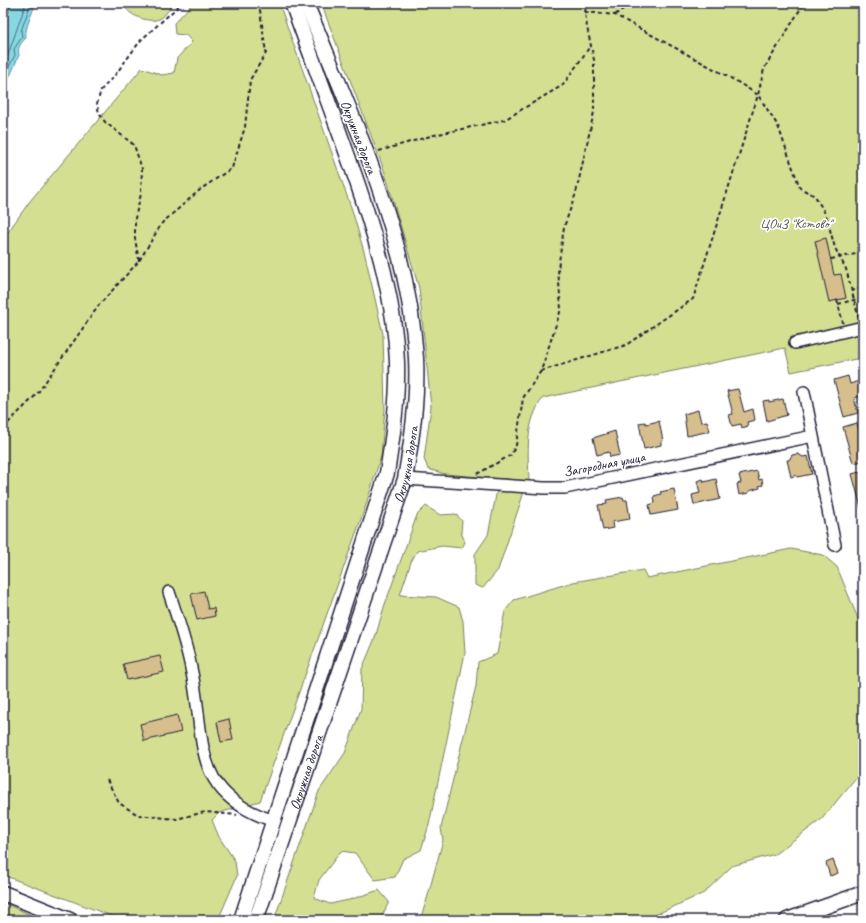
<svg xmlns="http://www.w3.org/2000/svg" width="866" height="923" font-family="Caveat,sans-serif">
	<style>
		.green { fill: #d4df92; stroke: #7b8066 }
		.water { fill: #87d7e2; stroke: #5f8f9f }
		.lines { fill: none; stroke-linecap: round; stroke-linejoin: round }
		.shore { stroke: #4a6a7e; stroke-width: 1 }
		.building { fill: #d6be8d; stroke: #22223b }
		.minor-casing { stroke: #22223b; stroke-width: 14 }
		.major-casing { stroke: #22223b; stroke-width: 17 }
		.path { stroke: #22223b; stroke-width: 2; stroke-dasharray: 4 3; stroke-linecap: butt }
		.minor { stroke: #fff; stroke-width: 11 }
		.major { stroke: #fff; stroke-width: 14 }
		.labels { text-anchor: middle; stroke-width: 3.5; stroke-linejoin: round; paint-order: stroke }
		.street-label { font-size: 14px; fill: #22223b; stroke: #fff }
		.park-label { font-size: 14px; fill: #575b55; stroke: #fff }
	</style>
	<rect width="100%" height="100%" fill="#fff"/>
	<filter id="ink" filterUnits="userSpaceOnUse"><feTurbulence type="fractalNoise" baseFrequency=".025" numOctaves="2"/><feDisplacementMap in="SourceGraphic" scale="8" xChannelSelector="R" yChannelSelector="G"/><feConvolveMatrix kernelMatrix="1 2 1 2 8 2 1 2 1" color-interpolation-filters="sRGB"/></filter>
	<g filter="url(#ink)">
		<path class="green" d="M 3,3 L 12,3 L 3,26 Z
			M 124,3 L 173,3 C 170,7 166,15 161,18 C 151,25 125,15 124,3 Z
			M 193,3 L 279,3 L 352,210 L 365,255 L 383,334 L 385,409 L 381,456 L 365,508 L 260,801 L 219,813 L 212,820 L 219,837 L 235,861 L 237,876 L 218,920 L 122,920 L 3,875 L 3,239 L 30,201 L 142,68 L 162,75 L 174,73 L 177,58 L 192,42 L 186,35 L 175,34 L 174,23 Z
			M 321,3 L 863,3 L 863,364 L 861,358 L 791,372 L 785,348 L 543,398 C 525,422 528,452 529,481 L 445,474 L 428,469 L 424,459 L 431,407 L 419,288 L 384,170 Z
			M 497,490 L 524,492 L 498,570 L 483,588 L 475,585 L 475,554 L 488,535 Z
			M 426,506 L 440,515 L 456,514 L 462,521 L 461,532 L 465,542 L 462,548 L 442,546 L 417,551 L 411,562 L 400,595 L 436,597 L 459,607 L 463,621 L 465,653 L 429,825 L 421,850 L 403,859 L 395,877 L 375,880 L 355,853 L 341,851 L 319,880 L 314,898 L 330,904 L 349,900 L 379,890 L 389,902 L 380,920 L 274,920 L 319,791 L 345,753 L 361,709 L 362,669 L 375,638 L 384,607 L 417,515 Z
			M 791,549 L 823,555 L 837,567 L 859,621 L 863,639 L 863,769 L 822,819 L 775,854 L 732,866 L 704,893 L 655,915 L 651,920 L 420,920 L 427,899 L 443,840 L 441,828 L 476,686 L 478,662 L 497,654 L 505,611 L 514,600 L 573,582 L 643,570 L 647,578 Z
			M 3,903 L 8,905 L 43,920 L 3,920 Z"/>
		<path class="water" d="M 12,3 L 35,3 C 33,14 24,28 26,38 C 21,43 17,47 19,55 L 11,74 L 3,85 L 3,26 Z"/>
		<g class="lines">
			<path class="shore" d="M 3,69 L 26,3
				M 3,78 L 15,55 L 14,49 L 22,37 L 21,31 L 31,3"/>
		</g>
		<path class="building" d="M 826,238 L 834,275 L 841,274 L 846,298 L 829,302 L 815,241 Z
			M 848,376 L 850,384 L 859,381 L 862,396 L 854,398 L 858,413 L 844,417 L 834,380 Z
			M 738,389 L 744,412 L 753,409 L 755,420 L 747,422 L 748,426 L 742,428 L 741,424 L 732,426 L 729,415 L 733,414 L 727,391 Z
			M 783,399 L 787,415 L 767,421 L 763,401 L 769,400 L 769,402 Z
			M 698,410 L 701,422 L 707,421 L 710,431 L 687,436 L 684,414 Z
			M 659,421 L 663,441 L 661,442 L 661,445 L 644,449 L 639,423 L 645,422 L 646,424 Z
			M 857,423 L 859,430 L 863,429 L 863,461 L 853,463 L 843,427 Z
			M 615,431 L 620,455 L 610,457 L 609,452 L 597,455 L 593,438 Z
			M 798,454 L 803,457 L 808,456 L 812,474 L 797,477 L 796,475 L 791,477 L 787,460 L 789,460 L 792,455 Z
			M 757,471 L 759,480 L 762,479 L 763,485 L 759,486 L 760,488 L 749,491 L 749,493 L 739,495 L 737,484 L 741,483 L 739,475 Z
			M 863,471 L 863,511 L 862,511 L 852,474 Z
			M 703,479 L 704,482 L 716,479 L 720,499 L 694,505 L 692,495 L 700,493 L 697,481 Z
			M 674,489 L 678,510 L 651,515 L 649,505 L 655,503 L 654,496 L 661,494 L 660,492 Z
			M 623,497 L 624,500 L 627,500 L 630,519 L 612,522 L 613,528 L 603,530 L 598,505 L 607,504 L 606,500 Z
			M 204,591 L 208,609 L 214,608 L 215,616 L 197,620 L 191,594 Z
			M 160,656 L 164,672 L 127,680 L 123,664 Z
			M 177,715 L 181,732 L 144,741 L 140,724 Z
			M 229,719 L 233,740 L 221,742 L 217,722 Z
			M 833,860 L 838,873 L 830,876 L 826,863 Z"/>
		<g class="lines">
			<defs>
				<path id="minor" d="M 795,343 L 863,327
					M 804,392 L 835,545
					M 405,479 L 544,488 L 565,488 L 813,436
					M 169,592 C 177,617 186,642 191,668 C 207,739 188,793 274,821"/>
				<g id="major">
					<path d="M 3,893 L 70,920"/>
					<path d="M 241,920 L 387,473 C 393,435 398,400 397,362 C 395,301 377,242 358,185 C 337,124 314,64 292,3"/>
					<path id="s1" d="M 256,920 L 405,479 C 412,439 418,399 416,358 C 408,234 352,117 306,3"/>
					<path d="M 787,920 L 863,893"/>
				</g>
			</defs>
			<use href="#minor" class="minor-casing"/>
			<use href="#major" class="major-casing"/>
			<path class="path" d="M 585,12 L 615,15 L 736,81 L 758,95 L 778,126 L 800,188 L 815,196 L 826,215 L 835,248 L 846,269 L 859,319
				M 615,15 L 631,3
				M 379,151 L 434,135 L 504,120 L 563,85 L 591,45
				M 831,259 L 856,254
				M 139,261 L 135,239 L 135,218 L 141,194 L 142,169 L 134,145 L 105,122 L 99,113 L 97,104 L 101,90 L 115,75 L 141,40 L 182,3
				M 851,291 L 863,288
				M 837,300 L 843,323
				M 838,304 L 858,299
				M 541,371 L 626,345 L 693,299 L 758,95 L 764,69 L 804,3
				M 3,428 L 37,394 L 99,305 L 139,261 L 162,223 L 201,189 L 232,168 L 245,127 L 250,80 L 266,53 L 259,3
				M 477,474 L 511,455 L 516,445 L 523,398 L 541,371 L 561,309 L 558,269 L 564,227 L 576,193 L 594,112 L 594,60 L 587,27 L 585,12 L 587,3
				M 107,780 L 119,803 L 138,815 L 176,819 L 205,812 L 237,815"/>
			<use href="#minor" class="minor"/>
			<use href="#major" class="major"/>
		</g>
	</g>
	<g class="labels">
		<g class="street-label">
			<text transform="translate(359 137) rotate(69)" y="5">Окружная дорога</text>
			<text dy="5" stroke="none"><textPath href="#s1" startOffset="480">Окружная дорога</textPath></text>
			<text transform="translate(604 464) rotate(-11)" y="5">Загородная улица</text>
			<text dy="5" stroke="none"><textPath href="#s1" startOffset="156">Окружная дорога</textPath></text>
		</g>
		<g class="park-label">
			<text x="796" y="228">ЦОиЗ "Кстово"</text>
		</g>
	</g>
	<rect width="866" height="923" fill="none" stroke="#fff" stroke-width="16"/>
	<rect x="8" y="8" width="850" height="907" fill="none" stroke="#22223b" stroke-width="1.5" filter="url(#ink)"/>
</svg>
